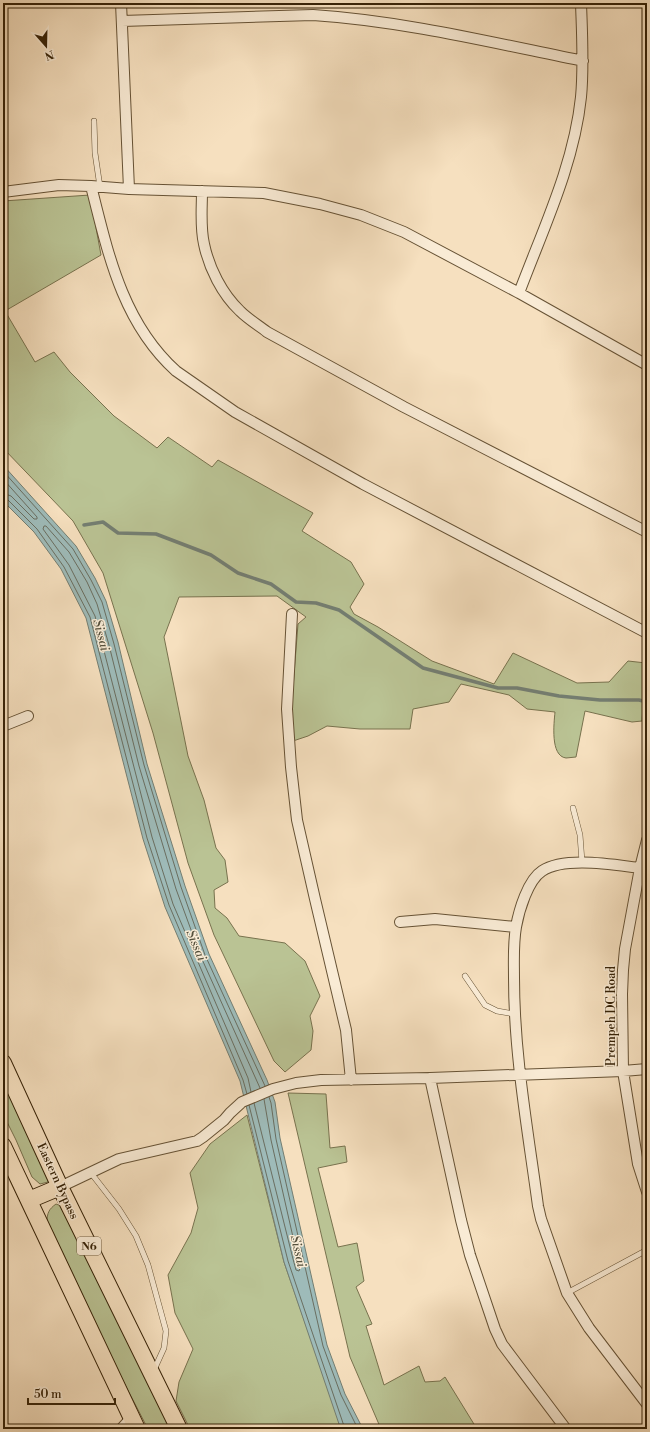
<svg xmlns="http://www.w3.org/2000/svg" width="650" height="1432" font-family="'Libre Bodoni',serif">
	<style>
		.green { fill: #bac394; stroke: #78724e }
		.water { fill: #9ebbb9; stroke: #747e72 }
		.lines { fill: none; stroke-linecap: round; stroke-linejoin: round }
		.shore { stroke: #6a6e60; stroke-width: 1 }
		.stream { stroke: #747e72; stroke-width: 3.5 }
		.service-casing { stroke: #665235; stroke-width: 6 }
		.minor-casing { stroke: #665235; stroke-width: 12 }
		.trunk-casing { stroke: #362207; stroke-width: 18 }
		.service { stroke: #f9ebd5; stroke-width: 5 }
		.minor { stroke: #f9ebd5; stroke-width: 10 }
		.trunk { stroke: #f6e0bf; stroke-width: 16 }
		.labels { text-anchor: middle; stroke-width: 3; stroke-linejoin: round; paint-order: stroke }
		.shield { fill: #f9ebd5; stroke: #705e45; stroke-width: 1 }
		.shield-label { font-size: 11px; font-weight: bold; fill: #362207 }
		.street-label { font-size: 12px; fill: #362207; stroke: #f9ebd5 }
		.water-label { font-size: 13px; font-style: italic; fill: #55503c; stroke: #f9ebd5 }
	</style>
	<rect width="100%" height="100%" fill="#f6e0bf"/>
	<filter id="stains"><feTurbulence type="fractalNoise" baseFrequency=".005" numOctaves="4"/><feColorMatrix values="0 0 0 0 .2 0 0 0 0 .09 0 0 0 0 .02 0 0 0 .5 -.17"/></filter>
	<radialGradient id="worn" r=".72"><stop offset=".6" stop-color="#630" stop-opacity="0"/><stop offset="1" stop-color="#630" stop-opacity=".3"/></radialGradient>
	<path class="green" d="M 90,195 L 101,255 L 5,311 L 35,362 L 54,352 L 70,372 L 114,416 L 157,448 L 168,437 L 212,467 L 218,460 L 313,513 L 302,531 L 351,562 L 364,584 L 350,607 L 354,614 L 378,627 L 432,661 L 494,684 L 513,653 L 577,683 L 609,682 L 628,661 L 646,663 L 642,721 L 632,722 L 585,711 L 576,757 C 573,757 569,758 566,758 C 550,756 554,723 555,712 L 527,709 L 509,695 L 461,684 L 449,702 L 413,709 L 410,729 L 360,729 L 327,726 L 308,736 L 293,741 L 291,713 L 298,624 L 306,617 L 277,596 L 179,597 L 164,637 L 188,756 L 204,800 L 216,848 L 225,860 L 228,882 L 214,890 L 215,908 L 227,918 L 239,936 L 285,943 L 305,961 L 320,996 L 310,1016 L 313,1031 L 311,1050 L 285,1072 L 274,1061 L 214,935 L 188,863 L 153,733 L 103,573 L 73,521 L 3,448 L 3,201 Z
		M 3,1079 L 51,1175 L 48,1182 L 40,1184 L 32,1177 L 16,1140 L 3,1114 Z
		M 288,1093 L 326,1094 L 330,1148 L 345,1146 L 347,1162 L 318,1168 L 338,1247 L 357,1243 L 364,1281 L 356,1287 L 372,1324 L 366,1326 L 384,1385 L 419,1366 L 425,1382 L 440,1381 L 445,1377 L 477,1429 L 381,1429 L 350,1357 Z
		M 247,1115 L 284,1262 L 342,1429 L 190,1429 L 176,1401 L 179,1382 L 193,1349 L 175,1313 L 168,1275 L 191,1233 L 198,1208 L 190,1173 L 210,1144 Z
		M 56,1204 L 66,1208 L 170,1429 L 148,1429 L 121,1377 L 47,1222 C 47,1213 49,1209 56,1204 Z"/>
	<path class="water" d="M 3,465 L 76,546 L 95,578 L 106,601 L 118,642 L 147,764 L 185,886 L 209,954 L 267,1080 L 275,1102 L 280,1138 L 327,1345 L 345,1394 L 363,1429 L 342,1429 L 339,1424 L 284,1262 L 240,1081 L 165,907 L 143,839 L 86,618 L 61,569 L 34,532 L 3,501 Z"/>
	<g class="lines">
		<path class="shore" d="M 3,471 L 73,549 L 91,580 L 102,602 L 114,644 L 144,765 L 181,887 L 205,955 L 265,1086
			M 3,479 L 37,517 L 37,519 L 34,519 L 11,496 L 3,493
			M 3,498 L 7,499 L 37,529 L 64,567 L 90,617 L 147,838 L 169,905 L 243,1080 L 247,1094
			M 251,1092 L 248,1078 L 173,904 L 152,837 L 95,616 L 69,565 L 43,529 L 44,526 L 46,526 L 69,552 L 87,582 L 97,604 L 109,645 L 139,766 L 176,889 L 201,957 L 260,1088
			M 269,1097 L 271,1103 L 276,1139 L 323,1346 L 341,1395 L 358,1429
			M 254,1103 L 293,1259 L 296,1270 L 299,1271 L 300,1268 L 271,1140 L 264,1099
			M 249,1105 L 288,1261 L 345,1429"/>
		<path class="stream" d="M 84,525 L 103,522 L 118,533 L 156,534 L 211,555 L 238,573 L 271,584 L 296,602 L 316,603 L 339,610 L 423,668 L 498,688 L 517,688 L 559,696 L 600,700 L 639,700 L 647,702"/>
		<defs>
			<path id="service" d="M 94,121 L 95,153 L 100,187
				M 573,808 L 580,835 L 582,862
				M 465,976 L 485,1005 L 497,1011 L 514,1014
				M 91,1173 L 119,1209 L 136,1236 L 148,1265 L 166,1331 L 164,1348 L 154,1370
				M 567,1293 L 647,1250"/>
			<path id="minor" d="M 121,3 L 129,189
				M 122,21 L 313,15 C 404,21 494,43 583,61
				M 91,186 C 108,253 122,322 176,371 L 235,412 L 363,484 L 647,633
				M 202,191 C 202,208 200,227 204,244 C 209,268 222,294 240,311 C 248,319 258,325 267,332 L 404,407 L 647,532
				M 3,192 L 59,185 L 91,186 L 129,189 L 264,193 L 320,204 L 361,215 L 404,232 L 519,293 L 647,365
				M 519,293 C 543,229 574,165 581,97 C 584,66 582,34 581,3
				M 292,614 L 287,709 L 291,767 L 297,820 L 315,899 L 346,1030 L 351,1080
				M 3,726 L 28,716
				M 647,840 L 640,868 L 625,949 L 623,970 L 622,994 L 623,1071 L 638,1164 L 647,1192
				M 640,868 C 614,865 565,856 542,871 C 528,880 519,910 516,927 C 513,944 514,961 514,978 C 514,1055 528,1131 538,1206 L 541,1219 L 567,1293 L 589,1328 L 647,1404
				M 400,922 L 435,919 L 516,927
				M 430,1078 L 461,1220 L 470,1255 L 495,1329 L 502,1344 L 511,1356 L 566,1429
				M 60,1187 L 119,1159 L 197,1141 L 203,1137 L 224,1120 L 230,1113 L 242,1102 L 273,1089 L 296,1083 L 321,1080 L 430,1078 L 623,1071 L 647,1069
				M 121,1429 L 131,1418"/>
			<path id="trunk" d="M 3,1063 L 60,1187 L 179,1429
				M 3,1146 L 137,1429
				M 29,1200 L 60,1187"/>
		</defs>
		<use href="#service" class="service-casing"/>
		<use href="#minor" class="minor-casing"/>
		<use href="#trunk" class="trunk-casing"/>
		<use href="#service" class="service"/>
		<use href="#minor" class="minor"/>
		<use href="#trunk" class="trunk"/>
	</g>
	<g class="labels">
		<rect class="shield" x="77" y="1237" width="24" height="18" rx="3"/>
		<g class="shield-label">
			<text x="89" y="1250">N6</text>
		</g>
		<g class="street-label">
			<text transform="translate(611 1016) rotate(-90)" y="4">Prempeh DC Road</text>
			<text transform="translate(58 1181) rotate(65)" y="4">Eastern Bypass</text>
		</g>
		<g class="water-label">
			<text transform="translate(102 635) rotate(75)" y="5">Sissai</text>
			<text transform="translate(197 945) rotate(67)" y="5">Sissai</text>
			<text transform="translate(299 1251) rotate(77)" y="5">Sissai</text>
		</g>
	</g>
	<rect width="650" height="1432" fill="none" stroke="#f6e0bf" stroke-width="16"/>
	<rect x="4" y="4" width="642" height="1424" fill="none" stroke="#362207" stroke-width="2"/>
	<rect x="8" y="8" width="634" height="1416" fill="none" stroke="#362207"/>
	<g transform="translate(46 46) rotate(160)" stroke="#f9ebd5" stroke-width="3" paint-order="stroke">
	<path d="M0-3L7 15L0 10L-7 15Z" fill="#362207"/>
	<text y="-6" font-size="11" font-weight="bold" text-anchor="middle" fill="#362207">N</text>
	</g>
	<path d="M28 1398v6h87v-6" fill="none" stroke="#362207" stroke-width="2"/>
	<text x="34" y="1398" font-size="12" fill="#362207" stroke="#f9ebd5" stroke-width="3" paint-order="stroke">50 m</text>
	<rect width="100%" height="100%" filter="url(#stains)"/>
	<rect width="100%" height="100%" fill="url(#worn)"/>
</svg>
